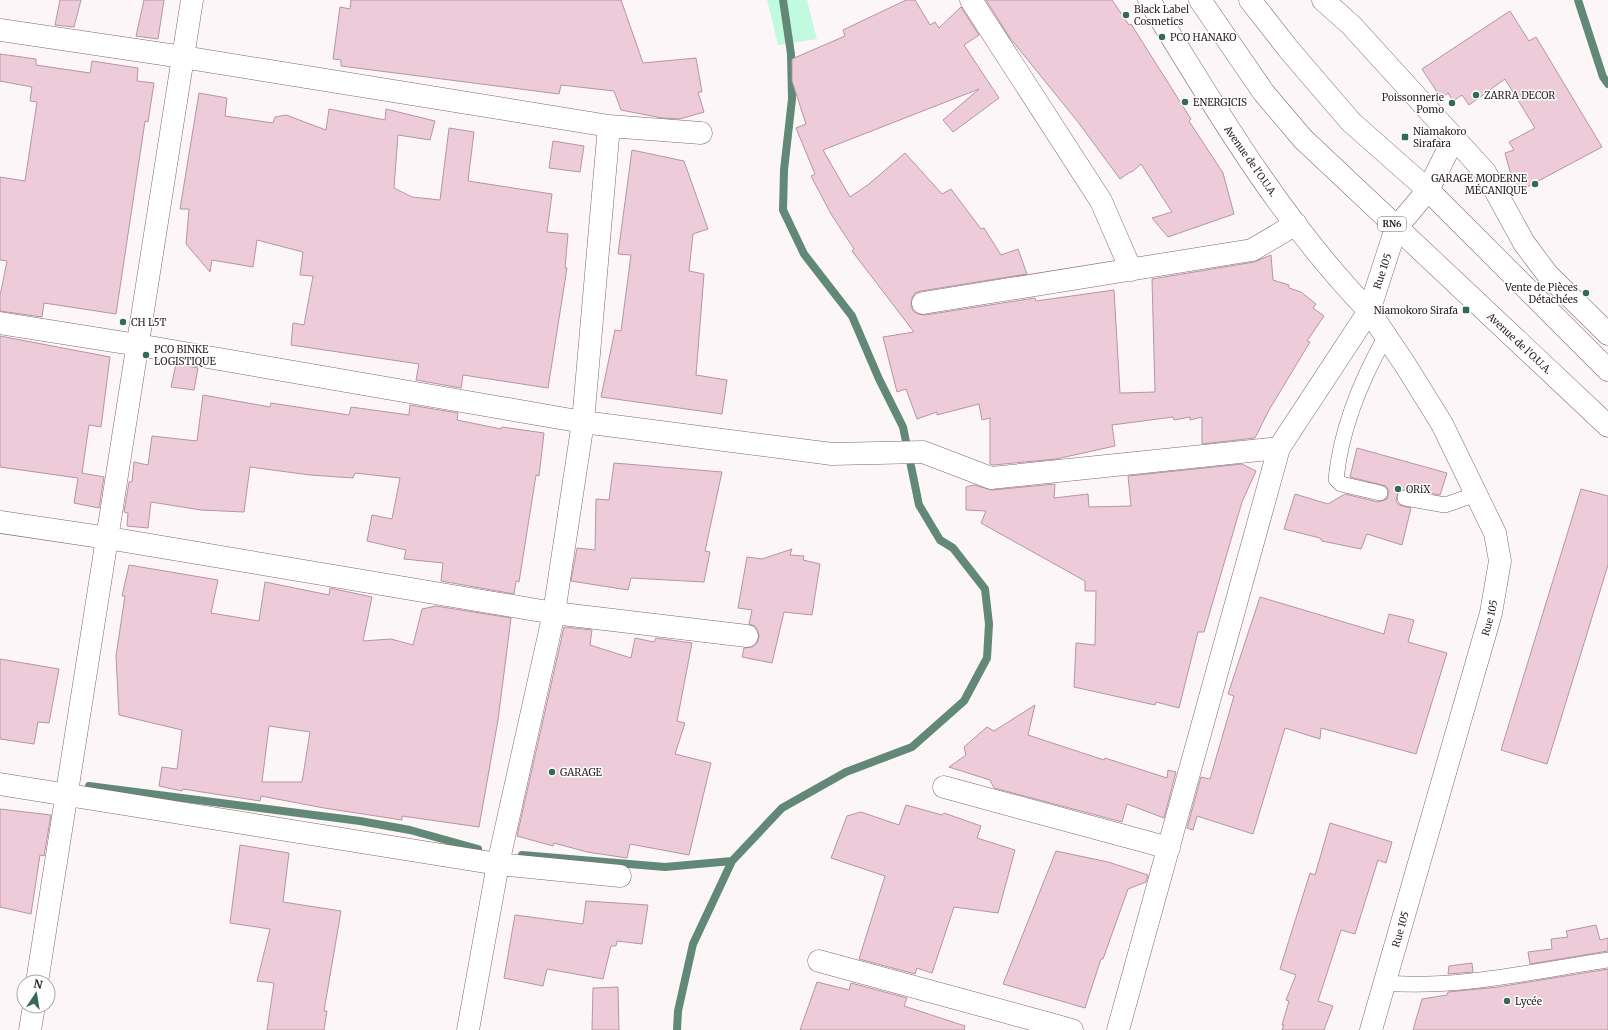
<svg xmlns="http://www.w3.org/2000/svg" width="1608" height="1030" font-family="Merriweather,serif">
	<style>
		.green { fill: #c2fadf }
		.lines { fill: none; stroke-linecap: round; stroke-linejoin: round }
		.stream { stroke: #628877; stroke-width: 8 }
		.building { fill: #eecbd8; stroke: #b695a1; fill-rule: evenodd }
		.service-casing { stroke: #836470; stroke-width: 16 }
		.minor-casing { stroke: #836470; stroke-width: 23 }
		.tertiary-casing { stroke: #836470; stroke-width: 23 }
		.trunk-casing { stroke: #836470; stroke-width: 23 }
		.service { stroke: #fff; stroke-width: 15 }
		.minor { stroke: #fff; stroke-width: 22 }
		.tertiary { stroke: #fff; stroke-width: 22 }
		.trunk { stroke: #fff; stroke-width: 22 }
		.poi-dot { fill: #326a53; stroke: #fff; stroke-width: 1.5 }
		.labels { text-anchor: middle; stroke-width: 3; stroke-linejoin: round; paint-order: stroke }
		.shield { fill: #fff; stroke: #6e6568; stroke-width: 1 }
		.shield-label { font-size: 9px; font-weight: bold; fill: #302328 }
		.poi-label { font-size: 10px; fill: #302328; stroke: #fff; text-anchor: start }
		.street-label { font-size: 10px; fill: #302328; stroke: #fff }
	</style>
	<rect width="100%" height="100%" fill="#fdf6f9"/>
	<path class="green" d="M 767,0 L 807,0 L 817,39 L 778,45 Z"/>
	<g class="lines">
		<path class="stream" d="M 1578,0 L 1603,77 L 1608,84
			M 89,786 L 360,821 L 410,830 L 478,849
			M 522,855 L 665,867 L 732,861
			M 677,1030 L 678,1011 L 693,944 L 732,861 L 782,808 L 846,772 L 912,747 L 964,701 L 987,658 L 989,624 L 985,589 L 953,548 L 940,540 L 919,505 L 903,427 L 879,379 L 852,316 L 804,254 L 783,210 L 784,170 L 792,99 L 791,54 L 783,0"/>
	</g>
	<path class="building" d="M 60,0 L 81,0 L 74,27 L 55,25 Z
		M 144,0 L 164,0 L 158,39 L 136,36 Z
		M 351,0 L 621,0 L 643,63 L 696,58 L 702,92 L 698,92 L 704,112 L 680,119 L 662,118 L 621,110 L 614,91 L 561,85 L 559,94 L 341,66 L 341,60 L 333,59 L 340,7 L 350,9 Z
		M 906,0 L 915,0 L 930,25 L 935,22 L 939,28 L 961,7 L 979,35 L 964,45 L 999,98 L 953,132 L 943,120 L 979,89 L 823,150 L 850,197 L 869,184 L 905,153 L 942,194 L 951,189 L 981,229 L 984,228 L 1001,255 L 1018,249 L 1027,274 L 921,291 L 915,293 L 912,298 L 911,305 L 913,311 L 918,314 L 925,315 L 1035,298 L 1036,301 L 1114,290 L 1120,393 L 1155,392 L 1152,279 L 1254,262 L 1271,255 L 1273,280 L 1289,285 L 1289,288 L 1301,292 L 1316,304 L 1313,308 L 1324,316 L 1307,341 L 1310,342 L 1269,410 L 1255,438 L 1202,444 L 1202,417 L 1190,420 L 1190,417 L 1174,420 L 1173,417 L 1112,425 L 1115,446 L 1056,459 L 993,465 L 990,464 L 990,418 L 982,420 L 979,404 L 937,415 L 937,412 L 917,419 L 906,389 L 897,392 L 883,337 L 914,332 L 852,251 L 854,249 L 831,214 L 811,176 L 815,174 L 796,128 L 806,124 L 792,81 L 792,59 L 845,36 L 843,30 Z
		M 986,0 L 1112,0 L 1129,25 L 1131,24 L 1191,119 L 1189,121 L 1223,173 L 1234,214 L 1168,237 L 1152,218 L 1172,212 L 1141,164 L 1132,172 L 1130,172 L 1120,179 L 1078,122 L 1010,38 Z
		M 1510,11 L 1529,41 L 1536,37 L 1602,147 L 1527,187 L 1519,187 L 1511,175 L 1505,153 L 1514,150 L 1509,142 L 1535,128 L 1505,79 L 1469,105 L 1462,95 L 1453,101 L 1448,93 L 1441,98 L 1422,69 Z
		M 0,54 L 36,59 L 36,65 L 90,73 L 92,61 L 138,68 L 137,81 L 154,83 L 148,122 L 145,121 L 141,148 L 116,314 L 44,303 L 42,317 L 0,311 L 0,296 L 7,261 L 0,260 L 0,177 L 25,181 L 37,102 L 30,101 L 32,87 L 0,81 Z
		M 199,93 L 227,98 L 225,116 L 273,123 L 275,117 L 286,115 L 326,130 L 329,109 L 385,120 L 386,109 L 435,121 L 430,140 L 398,135 L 394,188 L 412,197 L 440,200 L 449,128 L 474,132 L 468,181 L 552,194 L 547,232 L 568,234 L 565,268 L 567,268 L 548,388 L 463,375 L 461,388 L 416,380 L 419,364 L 291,345 L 293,323 L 304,325 L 313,276 L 300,275 L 303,252 L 257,240 L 253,267 L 212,260 L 210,272 L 186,244 L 189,209 L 180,209 Z
		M 553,141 L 584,146 L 580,172 L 549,168 Z
		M 632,150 L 684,161 L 708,229 L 693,234 L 689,271 L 704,274 L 696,375 L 727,380 L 722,414 L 601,397 L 615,330 L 621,331 L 631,255 L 618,254 Z
		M 0,336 L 110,357 L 101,427 L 89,425 L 82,473 L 104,477 L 99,508 L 74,503 L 78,478 L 0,467 Z
		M 176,364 L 198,368 L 194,390 L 171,387 Z
		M 203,395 L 270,407 L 271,403 L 349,415 L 351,407 L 409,415 L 410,405 L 458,413 L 457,420 L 501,429 L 502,427 L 544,433 L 539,476 L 536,475 L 519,582 L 516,581 L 514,594 L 441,581 L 443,563 L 404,559 L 406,550 L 367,541 L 372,515 L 392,519 L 400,478 L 355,473 L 353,478 L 310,475 L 250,467 L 244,512 L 201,510 L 151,502 L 148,528 L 127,526 L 128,513 L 124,512 L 129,482 L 132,482 L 134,462 L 148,465 L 152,436 L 197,441 Z
		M 1357,448 L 1447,473 L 1440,495 L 1407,489 L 1398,493 L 1396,501 L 1399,505 L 1411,508 L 1402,545 L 1367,534 L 1361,549 L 1322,541 L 1320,538 L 1284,529 L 1295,494 L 1328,504 L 1345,494 L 1378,502 L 1387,499 L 1389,491 L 1386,486 L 1350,477 Z
		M 614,463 L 722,472 L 705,551 L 710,552 L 704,582 L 631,578 L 628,590 L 571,581 L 577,548 L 595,550 L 596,499 L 609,500 Z
		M 1242,464 L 1256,471 L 1242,502 L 1204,632 L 1198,632 L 1179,708 L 1156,702 L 1155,705 L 1074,687 L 1076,643 L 1095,645 L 1096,591 L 1085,591 L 1085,581 L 981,523 L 986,511 L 966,510 L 966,487 L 974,485 L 992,490 L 1055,484 L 1054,498 L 1088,494 L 1089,507 L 1131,506 L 1128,476 Z
		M 1581,489 L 1608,496 L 1608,565 L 1547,764 L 1501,750 Z
		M 792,549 L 790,555 L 804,556 L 803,560 L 820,564 L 812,615 L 784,612 L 772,663 L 742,657 L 744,648 L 752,647 L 757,643 L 759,637 L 758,631 L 755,626 L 749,624 L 752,610 L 738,608 L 747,557 L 762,559 Z
		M 129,565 L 218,580 L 211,613 L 259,621 L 265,582 L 329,595 L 330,588 L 372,597 L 363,641 L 391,639 L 413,645 L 422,609 L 436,606 L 511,618 L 498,720 L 479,827 L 402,816 L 402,820 L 324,808 L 261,796 L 260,801 L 183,789 L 182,791 L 159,786 L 162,767 L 177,769 L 182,730 L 119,715 L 116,656 L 125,596 L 122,596 ZM 269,726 L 310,732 L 302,782 L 262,782 Z
		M 1260,597 L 1384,634 L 1389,614 L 1414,620 L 1408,642 L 1447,653 L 1416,754 L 1321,728 L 1320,739 L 1285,728 L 1253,834 L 1197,816 L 1193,830 L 1187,828 L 1201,777 L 1210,779 L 1234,696 L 1228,694 Z
		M 564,627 L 592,630 L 590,645 L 631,658 L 635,638 L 654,642 L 656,638 L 692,643 L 677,721 L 685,723 L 675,754 L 711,763 L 689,855 L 630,844 L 627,858 L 587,852 L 554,843 L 553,846 L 517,836 Z
		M 0,659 L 59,669 L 49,723 L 38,722 L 34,744 L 0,739 Z
		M 1035,705 L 1028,735 L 1104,760 L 1105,758 L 1167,778 L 1168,770 L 1176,772 L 1164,818 L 1127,804 L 1122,822 L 994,788 L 990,780 L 949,767 L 966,755 L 964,747 L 987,727 L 994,731 Z
		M 906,805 L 942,815 L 944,813 L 981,826 L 977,838 L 1015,850 L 998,913 L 954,907 L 932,973 L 917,968 L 915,974 L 859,959 L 885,876 L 831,858 L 847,816 L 861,812 L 899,825 Z
		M 0,809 L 51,815 L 44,856 L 40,855 L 31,914 L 0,907 Z
		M 1330,823 L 1392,842 L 1386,863 L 1378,860 L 1355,934 L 1341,930 L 1318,1001 L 1333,1006 L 1324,1030 L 1282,1030 L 1284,1025 L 1282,1025 L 1289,1001 L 1286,1000 L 1296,975 L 1280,969 L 1310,873 L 1315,875 Z
		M 240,845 L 289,853 L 283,902 L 341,911 L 324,1011 L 327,1011 L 324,1030 L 267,1030 L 274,983 L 257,981 L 270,929 L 230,923 Z
		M 1056,851 L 1108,862 L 1148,875 L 1146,882 L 1128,889 L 1103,959 L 1101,959 L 1085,1008 L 1003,984 Z
		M 586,901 L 648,905 L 642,944 L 617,941 L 616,946 L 611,946 L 603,979 L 547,969 L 543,986 L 504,978 L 515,915 L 583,924 Z
		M 1596,925 L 1600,940 L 1608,938 L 1608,951 L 1530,964 L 1528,952 L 1552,949 L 1551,939 L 1568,937 L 1566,931 Z
		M 1472,963 L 1473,972 L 1448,974 L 1449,966 Z
		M 1608,969 L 1608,1030 L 1413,1030 L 1422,999 L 1447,995 L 1448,992 L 1498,987 Z
		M 817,982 L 849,990 L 851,983 L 907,998 L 904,1006 L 965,1026 L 964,1030 L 800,1030 Z
		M 618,987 L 619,1030 L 592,1030 L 593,988 Z"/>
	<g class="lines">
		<defs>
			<path id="service" d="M 1380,493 L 1341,484 L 1336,479 C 1341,429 1361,380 1386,336
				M 1405,498 L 1445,505 L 1468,497 L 1478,497
				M 1384,983 C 1459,989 1534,971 1608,960"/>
			<path id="minor" d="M 971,0 L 1101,201 L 1131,270
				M 1323,0 L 1351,25 L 1454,138 L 1428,190 L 1396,228
				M 0,30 L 183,57 L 609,126 L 701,133
				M 1454,138 L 1485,172 L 1524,243 L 1548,275 L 1608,334
				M 923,303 L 1252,250 L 1296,224
				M 0,323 L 138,345 L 583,422 L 832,454 L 923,452 L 991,478 L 1279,448 L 1369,311 C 1280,219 1215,108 1149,0
				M 0,522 L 108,538 L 554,613 L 747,636
				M 0,784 L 498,864 L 620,876
				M 944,787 L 1169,848
				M 819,961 L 1072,1030
				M 37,982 L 192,0
				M 30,1030 L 34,1006
				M 468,1030 L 498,864 L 554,613 L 583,422 L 609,126
				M 1118,1030 L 1279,448"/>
			<g id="tertiary">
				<path id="s1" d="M 1371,1030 L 1491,613 L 1500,561 L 1495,533 L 1442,424 L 1406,366 L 1369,311 L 1396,228"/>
			</g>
			<g id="trunk">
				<path id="s2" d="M 1200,0 L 1264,93 L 1303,139 L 1608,426"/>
				<path d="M 1250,0 L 1290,51 L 1351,122 L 1428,190 L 1608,370"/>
			</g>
		</defs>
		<use href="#service" class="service-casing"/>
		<use href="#minor" class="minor-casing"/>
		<use href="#tertiary" class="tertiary-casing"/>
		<use href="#trunk" class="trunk-casing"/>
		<use href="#service" class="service"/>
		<use href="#minor" class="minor"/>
		<use href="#tertiary" class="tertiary"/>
		<use href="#trunk" class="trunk"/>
	</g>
	<g class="poi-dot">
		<circle cx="1126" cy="15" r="4"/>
		<circle cx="1162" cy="37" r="4"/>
		<circle cx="1476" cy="95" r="4"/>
		<circle cx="1185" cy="102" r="4"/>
		<circle cx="1452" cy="103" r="4"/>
		<rect x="1401" y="133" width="8" height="8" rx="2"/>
		<circle cx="1535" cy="184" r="4"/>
		<circle cx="1586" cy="293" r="4"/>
		<rect x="1462" y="306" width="8" height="8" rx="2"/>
		<circle cx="123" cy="322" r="4"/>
		<circle cx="146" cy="355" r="4"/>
		<circle cx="1398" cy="489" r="4"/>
		<circle cx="552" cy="772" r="4"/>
		<circle cx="1507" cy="1001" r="4"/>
	</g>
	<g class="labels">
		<rect class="shield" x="1378" y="217" width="28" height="14" rx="3"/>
		<g class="shield-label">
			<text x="1392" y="227">RN6</text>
		</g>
		<g class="poi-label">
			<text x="1134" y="13">Black Label<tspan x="1134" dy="12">Cosmetics</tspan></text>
			<text x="1170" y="41">PCO HANAKO</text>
			<text x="1484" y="99">ZARRA DECOR</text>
			<text x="1444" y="101" text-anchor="end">Poissonnerie<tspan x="1444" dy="12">Pomo</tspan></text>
			<text x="1193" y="106">ENERGICIS</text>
			<text x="1413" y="135">Niamakoro<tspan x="1413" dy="12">Sirafara</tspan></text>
			<text x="1527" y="182" text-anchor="end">GARAGE MODERNE<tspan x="1527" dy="12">MÉCANIQUE</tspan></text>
			<text x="1578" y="291" text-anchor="end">Vente de Pièces<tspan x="1578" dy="12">Détachées</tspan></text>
			<text x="1458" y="314" text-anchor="end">Niamokoro Sirafa</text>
			<text x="131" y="326">CH L5T</text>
			<text x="154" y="353">PCO BINKE<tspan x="154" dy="12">LOGISTIQUE</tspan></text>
			<text x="1406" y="493">ORiX</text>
			<text x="560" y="776">GARAGE</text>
			<text x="1515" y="1005">Lycée</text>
		</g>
		<g class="street-label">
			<text transform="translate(1251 161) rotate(55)" y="4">Avenue de l'O.U.A.</text>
			<text dy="4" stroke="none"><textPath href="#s1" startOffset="813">Rue 105</textPath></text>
			<text dy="4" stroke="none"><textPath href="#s2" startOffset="471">Avenue de l'O.U.A.</textPath></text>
			<text dy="4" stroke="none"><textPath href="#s1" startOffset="429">Rue 105</textPath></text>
			<text dy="4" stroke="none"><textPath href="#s1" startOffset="105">Rue 105</textPath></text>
		</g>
	</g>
	<g transform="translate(36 994) rotate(12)"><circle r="19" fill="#ffffff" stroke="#aca7a9"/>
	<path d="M0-3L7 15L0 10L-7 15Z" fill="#326a53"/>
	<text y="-6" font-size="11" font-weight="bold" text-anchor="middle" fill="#302328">N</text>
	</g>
</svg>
